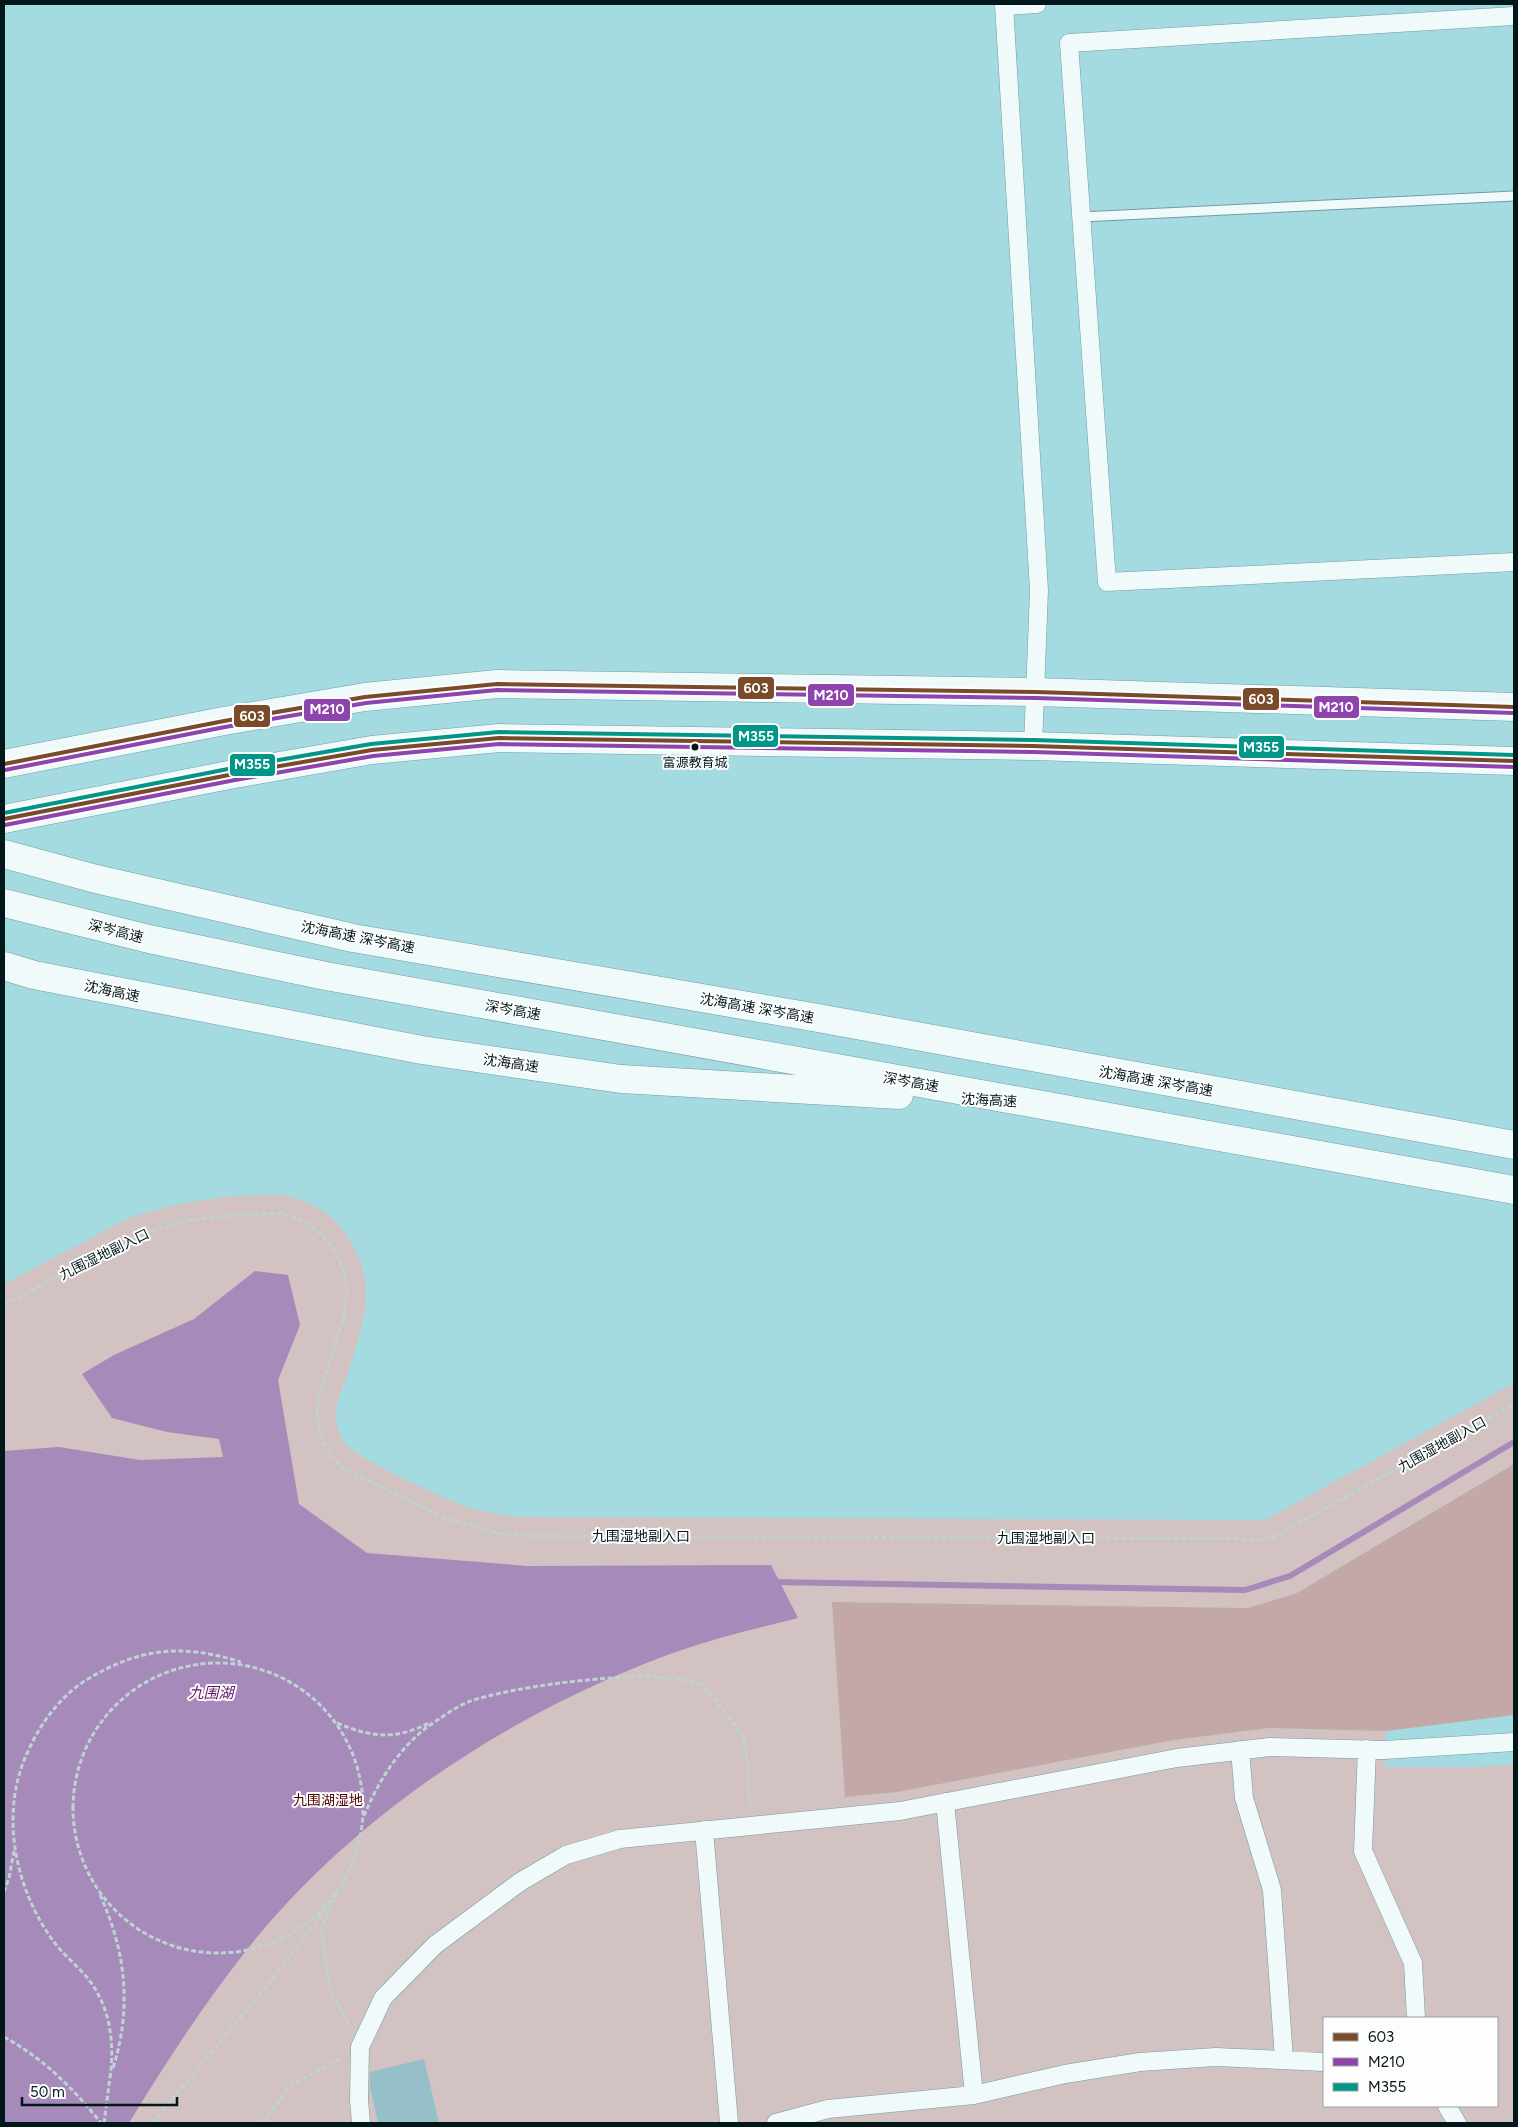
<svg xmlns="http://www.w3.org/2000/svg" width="1518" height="2127" font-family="Figtree,'Noto Sans SC',sans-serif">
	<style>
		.green { fill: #d2c2c1; fill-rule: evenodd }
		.forest { fill: #c3a8a7 }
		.water { fill: #a58aba }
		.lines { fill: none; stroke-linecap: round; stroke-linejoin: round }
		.stream { stroke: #a58aba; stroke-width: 6 }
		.building { fill: #96c0c9 }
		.service-casing { stroke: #739ca0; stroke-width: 11 }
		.minor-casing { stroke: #739ca0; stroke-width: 19 }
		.primary-casing { stroke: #739ca0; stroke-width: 29 }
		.motorway-casing { stroke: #739ca0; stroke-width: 29 }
		.path { stroke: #c1d2d3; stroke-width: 3; stroke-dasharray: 5 2.5; stroke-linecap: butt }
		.service { stroke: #f1fafa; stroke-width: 9 }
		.minor { stroke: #f1fafa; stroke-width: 18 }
		.primary { stroke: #f1fafa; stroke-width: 28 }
		.motorway { stroke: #f1fafa; stroke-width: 28 }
		.bus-1-casing { stroke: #fdfdfd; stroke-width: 8 }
		.bus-2-casing { stroke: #fdfdfd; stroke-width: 8 }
		.bus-3-casing { stroke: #fdfdfd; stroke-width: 8 }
		.bus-1 { stroke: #7a4b2a; stroke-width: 4 }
		.bus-2 { stroke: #8e44ad; stroke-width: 4 }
		.bus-3 { stroke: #019688; stroke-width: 4 }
		.bus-dot { fill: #021719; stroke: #fdfdfd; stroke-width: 2 }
		.labels { text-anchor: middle; stroke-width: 4; stroke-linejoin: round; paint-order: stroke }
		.bus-label { font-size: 13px; fill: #021719; stroke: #fdfdfd }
		.street-label { font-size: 14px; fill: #021719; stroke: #fdfdfd }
		.park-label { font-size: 14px; fill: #560006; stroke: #fdfdfd }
		.water-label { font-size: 15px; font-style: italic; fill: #621467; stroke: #fdfdfd }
		.line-badge { stroke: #fdfdfd; stroke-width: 2 }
		.badge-label { font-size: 14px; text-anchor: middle; font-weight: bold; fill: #fff }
	</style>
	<rect width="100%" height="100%" fill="#a3dbe1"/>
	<path class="green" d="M 285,1195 C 293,1198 302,1200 310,1204 C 344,1219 365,1257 366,1293 C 367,1321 347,1376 337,1403 C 335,1417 336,1431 345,1443 C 359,1461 453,1503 477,1510 C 494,1514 510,1516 527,1517 L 1265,1520 L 1514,1383 L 1514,1464 L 1297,1593 L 1248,1608 L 832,1602 L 845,1797 L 897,1792 L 1174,1740 L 1269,1728 L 1386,1731 L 1385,1767 L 1483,1767 L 1514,1764 L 1514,2123 L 4,2123 L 4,1284 L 133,1216 L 183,1203 L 233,1196 ZM 1324,2018 L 1497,2018 L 1497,2106 L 1324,2106 Z"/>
	<path class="forest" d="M 1514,1464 L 1514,1715 L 1386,1731 L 1269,1728 L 1174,1740 L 897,1792 L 845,1797 L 832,1602 L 1248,1608 L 1297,1593 Z"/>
	<path class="water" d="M 255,1271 L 288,1275 L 300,1325 L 278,1380 L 299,1504 L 367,1553 L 527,1566 L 771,1565 L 798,1618 C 746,1631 694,1643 644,1664 C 497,1723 359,1815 257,1937 C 209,1996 168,2059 129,2123 L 4,2123 L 4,1451 L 59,1447 L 140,1460 L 223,1457 L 219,1439 L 167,1432 L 112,1418 L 82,1374 L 114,1355 L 194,1319 Z"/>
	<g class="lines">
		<path class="stream" d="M 772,1582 L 1245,1590 L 1290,1576 L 1514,1442"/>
	</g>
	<path class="building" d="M 424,2059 L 439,2123 L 378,2123 L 370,2087 L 370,2072 Z"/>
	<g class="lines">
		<defs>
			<path id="service" d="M 1081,217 L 1514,196"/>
			<path id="minor" d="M 1004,4 L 1039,590 L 1033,746
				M 1004,6 L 1037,4
				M 1514,16 L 1069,43 L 1107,582 L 1514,562
				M 1367,1749 L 1363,1851 L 1413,1963 L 1416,2018
				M 1240,1750 L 1244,1798 L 1272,1890 L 1284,2059
				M 945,1802 L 974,2095
				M 704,1830 L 729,2123
				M 1447,2106 L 1457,2123
				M 361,2123 L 359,2100 L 360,2047 L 383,1998 L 435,1945 L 520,1882 L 566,1855 L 620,1839 L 900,1811 L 1177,1758 L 1270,1747 L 1384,1750 L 1514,1742
				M 776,2123 L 828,2109 L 974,2095 L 1065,2074 L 1140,2062 L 1216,2057 L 1324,2062"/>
			<path id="primary" d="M 4,764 L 224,721 L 365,697 L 497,684 L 1036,692 L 1514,707
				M 4,819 L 234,774 L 372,750 L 499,738 L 1033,746 L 1514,761"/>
			<path id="motorway" d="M 4,854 L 96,879 L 353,938 L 818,1018 L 1514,1145
				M 4,903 L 149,939 L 326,976 L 1514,1190
				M 4,966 L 34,975 L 422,1050 L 621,1079 L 899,1095"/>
		</defs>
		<use href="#service" class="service-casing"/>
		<use href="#minor" class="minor-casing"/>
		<use href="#primary" class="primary-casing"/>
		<use href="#motorway" class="motorway-casing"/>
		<path class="path" d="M 4,1305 L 140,1234 L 186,1221 L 234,1215 L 282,1213 L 303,1221 L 321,1234 L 335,1251 L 344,1272 L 347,1294 L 344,1316 L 318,1399 L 317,1418 L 321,1437 L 330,1454 L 343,1468 L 360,1477 L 447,1519 L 499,1533 L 525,1536 L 1270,1539 L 1514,1404
			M73 1808a145 145 0 1 1 290 0a145 145 0 1 1-290 0Z
			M 337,1723 C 373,1738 396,1740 431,1722
			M 364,1816 C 379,1779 403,1741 439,1719 C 448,1713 458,1706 468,1702 C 506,1687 671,1663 703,1687 C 709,1692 740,1730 743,1737 C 747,1746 749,1795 750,1809
			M 4,1892 L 9,1878 L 14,1851
			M 337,1893 L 321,1928 L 330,1991 L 349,2025
			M 100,1895 C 126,1951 132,2009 113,2068
			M 4,2037 C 43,2058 74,2089 101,2123
			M 110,2078 C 115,2041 110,2004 85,1975 C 75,1964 63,1954 54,1942 C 17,1892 1,1822 23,1763 C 35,1732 55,1701 83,1682 C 137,1648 181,1643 241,1662
			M 104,2123 L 110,2077
			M 153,2123 C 212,2050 274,1981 328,1905
			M 263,2123 L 290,2086 L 342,2058"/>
		<use href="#service" class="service"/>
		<use href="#minor" class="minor"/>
		<use href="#primary" class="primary"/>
		<use href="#motorway" class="motorway"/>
		<defs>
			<path id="bus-1" d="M 4,764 L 224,721 L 365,697 L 497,684 L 1036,692 L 1514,707
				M 4,819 L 234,774 L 372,750 L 499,738 L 1033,746 L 1514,761"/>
			<path id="bus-2" d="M 5,770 L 225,727 L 366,703 L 497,690 L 1036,698 L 1514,713
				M 5,825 L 235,780 L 373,756 L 499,744 L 1033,752 L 1514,767"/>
			<path id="bus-3" d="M 4,813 L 233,768 L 371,744 L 499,732 L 1033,740 L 1514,755"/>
		</defs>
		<use href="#bus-1" class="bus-1-casing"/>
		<use href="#bus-2" class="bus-2-casing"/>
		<use href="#bus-3" class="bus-3-casing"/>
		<use href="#bus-1" class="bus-1"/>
		<use href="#bus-2" class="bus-2"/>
		<use href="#bus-3" class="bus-3"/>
	</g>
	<circle class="bus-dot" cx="695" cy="747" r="4.5"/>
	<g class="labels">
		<g class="bus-label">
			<text x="695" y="767">富源教育城</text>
		</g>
		<g class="street-label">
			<text transform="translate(116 931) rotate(14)" y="5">深岑高速</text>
			<text transform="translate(358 937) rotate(11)" y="5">沈海高速 深岑高速</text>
			<text transform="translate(112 991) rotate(12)" y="5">沈海高速</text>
			<text transform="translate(757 1008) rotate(10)" y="5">沈海高速 深岑高速</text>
			<text transform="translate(513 1010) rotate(10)" y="5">深岑高速</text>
			<text transform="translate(511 1063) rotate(8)" y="5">沈海高速</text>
			<text transform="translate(1156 1081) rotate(10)" y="5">沈海高速 深岑高速</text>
			<text transform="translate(911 1082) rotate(10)" y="5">深岑高速</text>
			<text transform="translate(989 1100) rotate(3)" y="5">沈海高速</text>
			<text transform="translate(104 1254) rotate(-26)" y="5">九围湿地副入口</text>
			<text transform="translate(1442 1444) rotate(-29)" y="5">九围湿地副入口</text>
			<text x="641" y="1541">九围湿地副入口</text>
			<text x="1046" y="1543">九围湿地副入口</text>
		</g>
		<g class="park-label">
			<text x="328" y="1805">九围湖湿地</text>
		</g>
		<g class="water-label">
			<text x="211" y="1698">九围湖</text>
		</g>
	</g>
	<g class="line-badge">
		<rect x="737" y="676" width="38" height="24" rx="5" fill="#7a4b2a"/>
		<rect x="807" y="683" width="48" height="24" rx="5" fill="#8e44ad"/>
		<rect x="1242" y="687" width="38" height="24" rx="5" fill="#7a4b2a"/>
		<rect x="1313" y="695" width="47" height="24" rx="5" fill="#8e44ad"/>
		<rect x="303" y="698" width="48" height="24" rx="5" fill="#8e44ad"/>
		<rect x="233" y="704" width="38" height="24" rx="5" fill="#7a4b2a"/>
		<rect x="732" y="724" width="47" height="24" rx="5" fill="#019688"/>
		<rect x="1238" y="735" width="47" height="24" rx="5" fill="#019688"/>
		<rect x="229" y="753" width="47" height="24" rx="5" fill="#019688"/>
	</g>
	<g class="badge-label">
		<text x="756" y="693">603</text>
		<text x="831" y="700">M210</text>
		<text x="1261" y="704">603</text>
		<text x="1336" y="712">M210</text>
		<text x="327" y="714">M210</text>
		<text x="252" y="721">603</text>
		<text x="756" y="741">M355</text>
		<text x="1261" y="752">M355</text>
		<text x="252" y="769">M355</text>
	</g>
	<rect width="1518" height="2127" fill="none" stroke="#021719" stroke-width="10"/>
	<rect x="1323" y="2017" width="175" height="90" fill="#fdfdfd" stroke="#99a1a2"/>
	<rect x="1333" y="2033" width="25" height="8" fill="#7a4b2a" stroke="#99a1a2"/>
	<text x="1368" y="2042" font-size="15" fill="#021719">603</text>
	<rect x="1333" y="2058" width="25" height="8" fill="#8e44ad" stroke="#99a1a2"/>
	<text x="1368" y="2067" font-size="15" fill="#021719">M210</text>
	<rect x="1333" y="2083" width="25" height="8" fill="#019688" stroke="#99a1a2"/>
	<text x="1368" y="2092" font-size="15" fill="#021719">M355</text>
	<path d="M22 2097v8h155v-8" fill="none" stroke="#021719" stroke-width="2.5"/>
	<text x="30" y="2097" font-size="15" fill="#021719" stroke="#fdfdfd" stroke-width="4" paint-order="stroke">50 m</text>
</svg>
